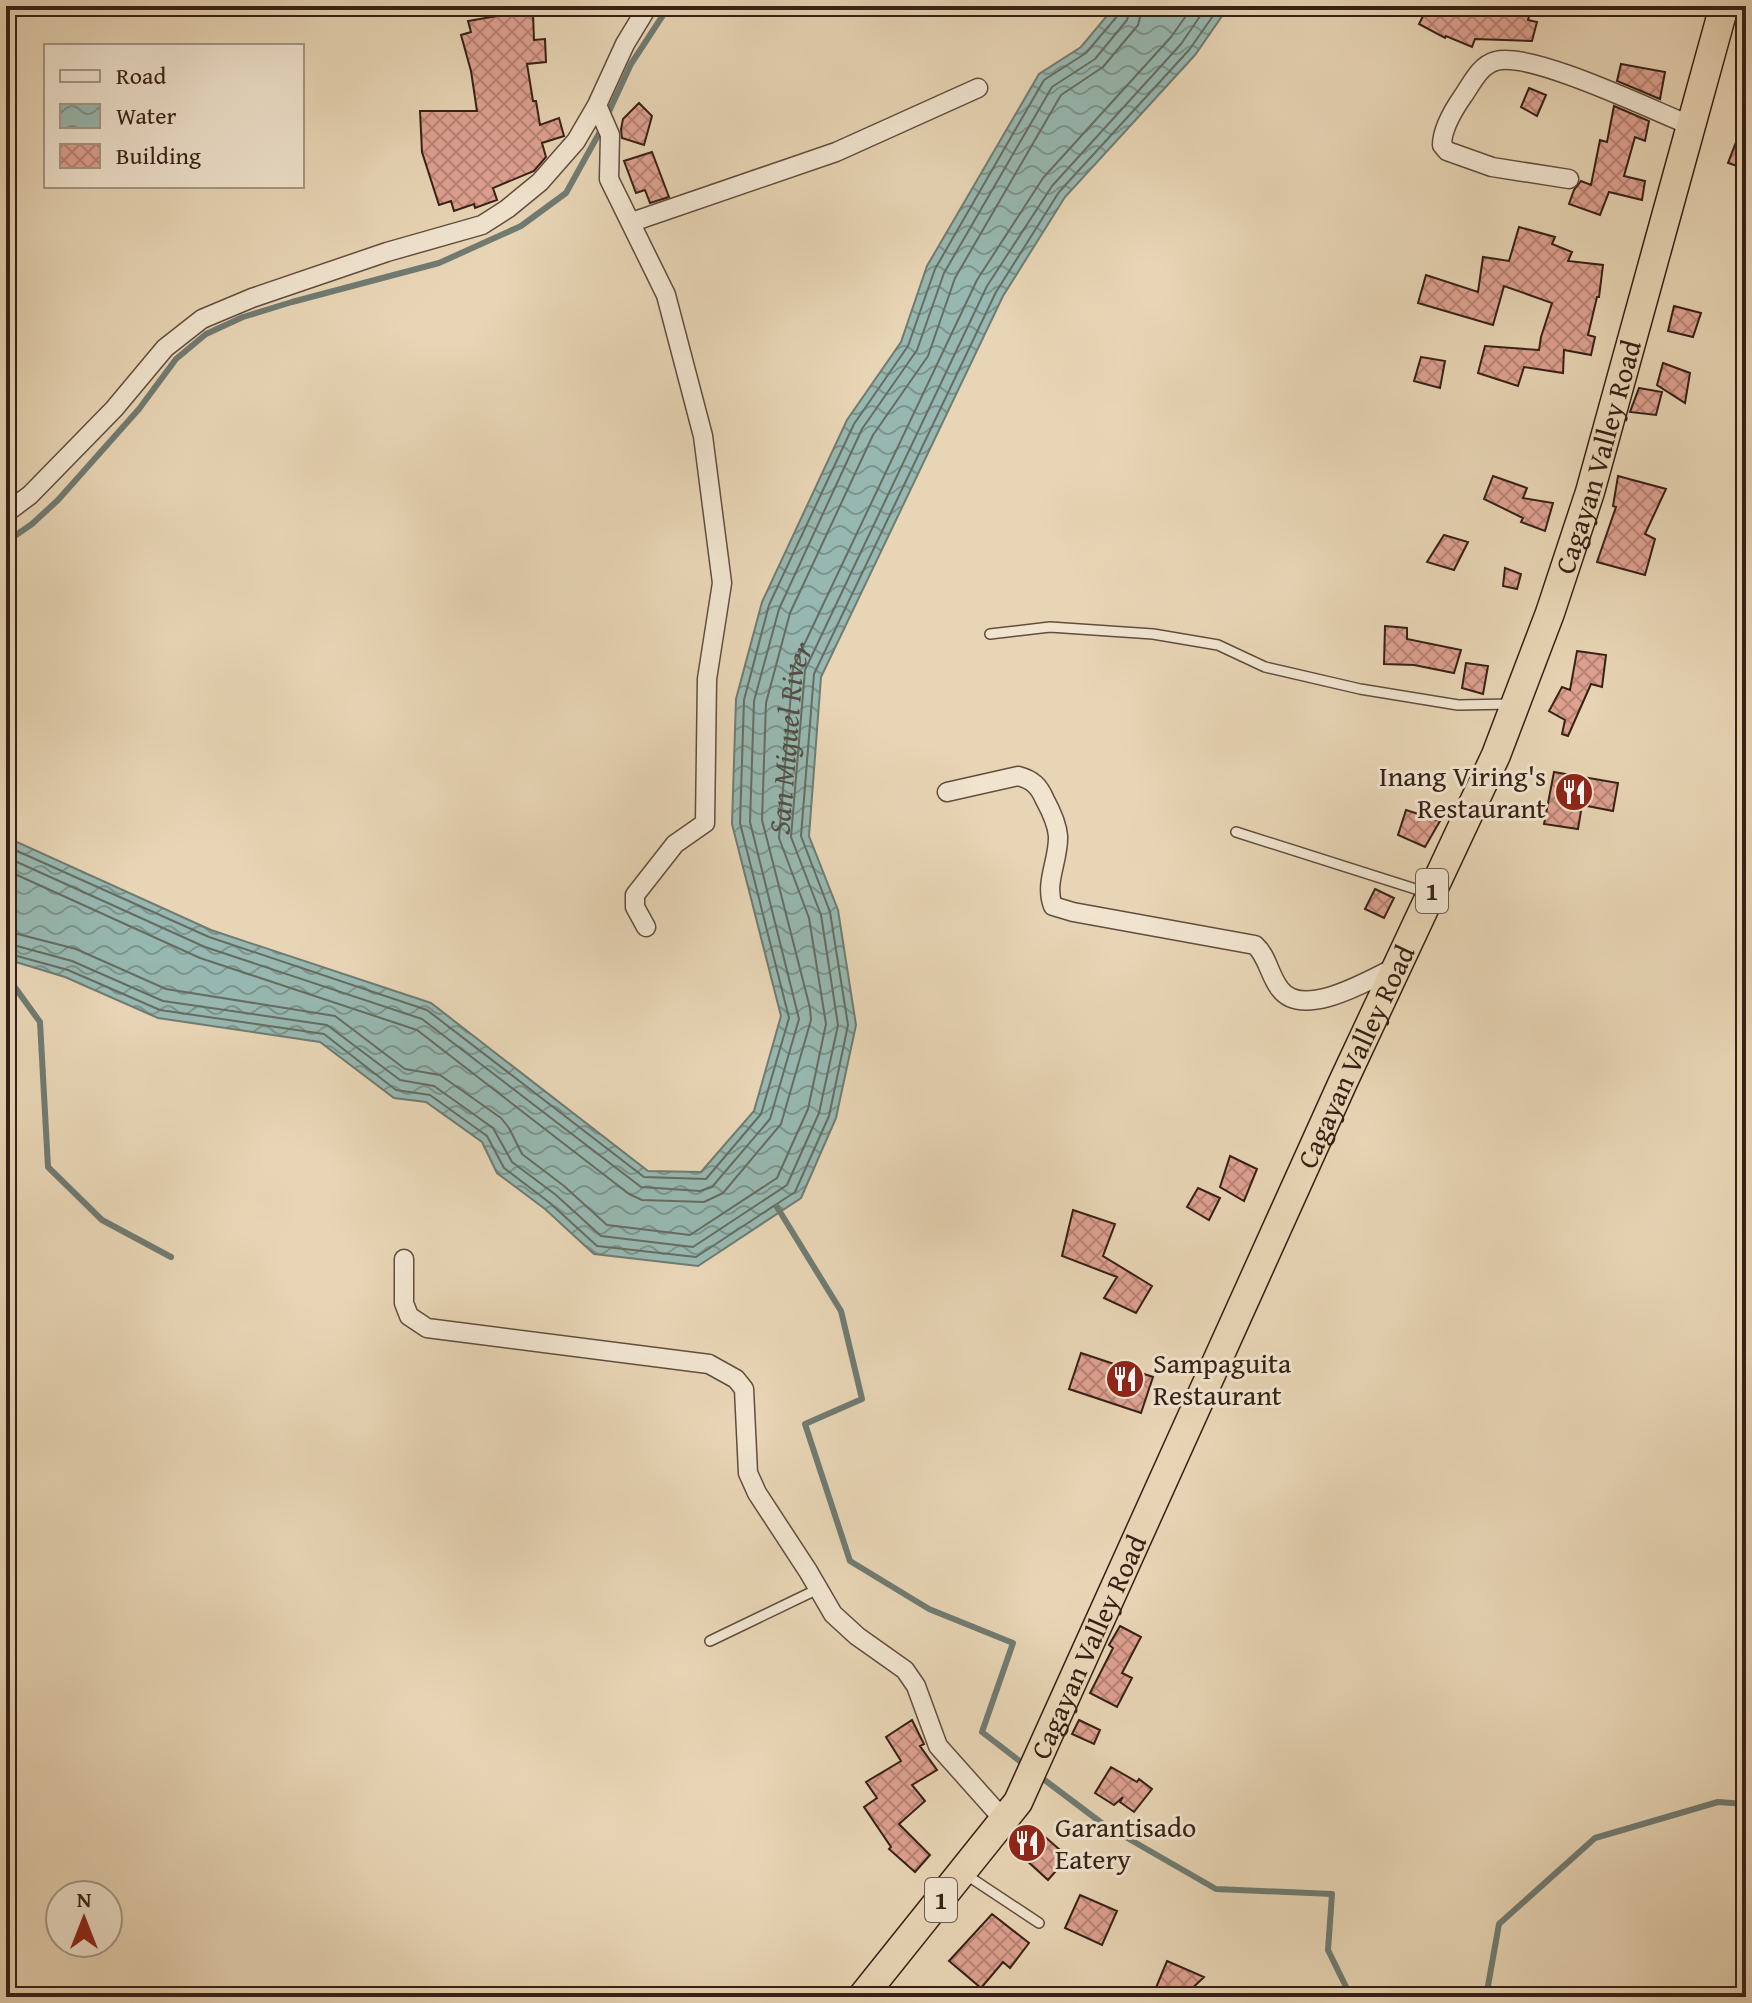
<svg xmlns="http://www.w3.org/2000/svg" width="1752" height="2003" font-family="'Gentium Book Plus',serif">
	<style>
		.water { fill: url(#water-waves); stroke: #707b72; stroke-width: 2 }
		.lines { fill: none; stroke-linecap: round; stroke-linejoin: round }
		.shore { stroke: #666c63; stroke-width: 2 }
		.stream { stroke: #707b72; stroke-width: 6 }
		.building { fill: url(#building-cross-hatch); stroke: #362016; stroke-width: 2 }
		.service-casing { stroke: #624d3e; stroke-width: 12 }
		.minor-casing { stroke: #624d3e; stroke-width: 21 }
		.trunk-casing { stroke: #362016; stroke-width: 31 }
		.service { stroke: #f0e4cf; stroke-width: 9 }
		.minor { stroke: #f0e4cf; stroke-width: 18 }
		.trunk { stroke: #e8d5b5; stroke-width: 28 }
		.labels { text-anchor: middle; stroke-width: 6; stroke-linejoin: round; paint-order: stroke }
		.shield { fill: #f0e4cf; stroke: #6e5b4e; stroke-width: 2 }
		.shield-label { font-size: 26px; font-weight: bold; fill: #362016 }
		.street-label { font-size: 28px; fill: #362016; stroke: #f0e4cf }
		.poi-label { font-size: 28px; fill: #362016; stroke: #f0e4cf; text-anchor: start }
		.water-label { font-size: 30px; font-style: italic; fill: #534e44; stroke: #f0e4cf }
	</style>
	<defs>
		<pattern id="water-waves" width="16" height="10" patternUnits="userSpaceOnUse" patternTransform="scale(2)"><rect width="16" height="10" fill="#97b8b0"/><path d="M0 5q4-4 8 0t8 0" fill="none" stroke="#7c958e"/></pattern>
		<pattern id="building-cross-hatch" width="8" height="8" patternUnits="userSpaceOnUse" patternTransform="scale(2)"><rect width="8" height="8" fill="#dfa191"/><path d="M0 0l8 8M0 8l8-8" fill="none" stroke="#b68375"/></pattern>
	</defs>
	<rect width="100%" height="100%" fill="#e8d5b5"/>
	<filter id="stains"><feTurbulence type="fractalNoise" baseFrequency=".0025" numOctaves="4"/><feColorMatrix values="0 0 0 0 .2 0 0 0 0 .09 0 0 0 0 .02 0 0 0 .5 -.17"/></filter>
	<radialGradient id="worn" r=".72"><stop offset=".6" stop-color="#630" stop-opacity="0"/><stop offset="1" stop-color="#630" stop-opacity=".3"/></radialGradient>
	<path class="water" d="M 1115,6 L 1229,6 L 1195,55 L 1065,197 L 1003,296 L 821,677 L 809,836 L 838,910 L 856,1025 L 836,1118 L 801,1198 L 698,1266 L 594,1254 L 545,1209 L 497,1173 L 482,1142 L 426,1102 L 394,1098 L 320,1042 L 158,1018 L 65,977 L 6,959 L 6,837 L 211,930 L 431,1003 L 648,1171 L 701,1172 L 754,1111 L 781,1016 L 732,824 L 736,699 L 762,602 L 847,420 L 901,342 L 927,266 L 1039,74 L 1081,47 Z"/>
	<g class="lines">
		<g class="shore">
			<path d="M 6,846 L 209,937 L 427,1010 L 644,1177 L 706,1179 L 761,1114 L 789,1018 L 740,823 L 744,700 L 769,605 L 854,424 L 908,346 L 935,269 L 1044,80 L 1086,53 L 1119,14 L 1120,6"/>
			<path d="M 6,857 L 205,947 L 422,1019 L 641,1187 L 700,1191 L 712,1187 L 770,1119 L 799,1019 L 750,822 L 754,701 L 779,609 L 862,429 L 917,350 L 944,273 L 1052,87 L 1095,59 L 1127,20 L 1131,6"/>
			<path d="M 6,870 L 200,958 L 417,1030 L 629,1194 L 642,1200 L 704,1202 L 723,1193 L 781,1124 L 811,1020 L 810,1008 L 762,820 L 766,703 L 790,613 L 873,435 L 928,356 L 955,278 L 1061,95 L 1103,67 L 1138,25 L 1143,6"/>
			<path id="s1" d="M 6,931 L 76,949 L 166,989 L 335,1016 L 405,1069 L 440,1075 L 501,1118 L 509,1128 L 522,1154 L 564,1186 L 607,1225 L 690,1235 L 777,1178 L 808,1109 L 826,1024 L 809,918 L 779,838 L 793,668 L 977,280 L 1043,178 L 1171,37 L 1193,6"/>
			<path d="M 6,943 L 72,961 L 163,1001 L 327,1025 L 400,1080 L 434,1086 L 493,1128 L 512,1162 L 556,1195 L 601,1236 L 693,1247 L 787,1185 L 819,1113 L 838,1025 L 821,915 L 791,837 L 805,670 L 987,286 L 1052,186 L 1181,44 L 1207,6"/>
			<path d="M 6,953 L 68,970 L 160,1010 L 324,1034 L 396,1090 L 430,1095 L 487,1136 L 504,1168 L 550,1203 L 597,1246 L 696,1257 L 795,1192 L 829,1116 L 848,1025 L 830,912 L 801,836 L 814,674 L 996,292 L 1059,192 L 1189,50 L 1220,6"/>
		</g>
		<path class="stream" d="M 606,118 L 631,64 L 669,6
			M 6,542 L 32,524 L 58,500 L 139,409 L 176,359 L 206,334 L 243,317 L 292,302 L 439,263 L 521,226 L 566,193 L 602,128
			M 6,975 L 40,1022 L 48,1167 L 102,1220 L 171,1257
			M 777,1207 L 841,1311 L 862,1399 L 805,1424 L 850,1561 L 929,1609 L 1013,1643 L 982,1732 L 1026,1766
			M 1038,1775 L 1103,1824 L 1216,1889 L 1332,1894 L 1328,1950 L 1351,1997
			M 1486,1997 L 1499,1924 L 1595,1838 L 1718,1802 L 1746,1804"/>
	</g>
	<path class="building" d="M 1428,6 L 1532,6 L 1528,20 L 1537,22 L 1532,41 L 1475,39 L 1472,47 L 1446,36 L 1445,38 L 1419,24 Z
		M 533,14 L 534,40 L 545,39 L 546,62 L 527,64 L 533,101 L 536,101 L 540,125 L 559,118 L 564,136 L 542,143 L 546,157 L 534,171 L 493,188 L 497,200 L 475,208 L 474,204 L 454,211 L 451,201 L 439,205 L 422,152 L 420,111 L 477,111 L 471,71 L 461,35 L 471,32 L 468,21 L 497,16 Z
		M 1621,64 L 1665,72 L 1660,99 L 1617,81 Z
		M 1529,88 L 1546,95 L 1537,116 L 1521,107 Z
		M 639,103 L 652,116 L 644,145 L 622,138 L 621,129 L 623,119 Z
		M 1614,106 L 1649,121 L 1645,141 L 1635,137 L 1624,176 L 1645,181 L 1642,200 L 1609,192 L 1600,215 L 1569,204 L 1574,190 L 1581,181 L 1591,185 L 1600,140 L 1607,142 Z
		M 1745,119 L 1746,119 L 1746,169 L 1728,163 Z
		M 652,152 L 669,197 L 650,203 L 645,190 L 636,193 L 624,161 Z
		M 1519,227 L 1555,237 L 1552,244 L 1572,252 L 1568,261 L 1603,265 L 1599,297 L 1597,297 L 1588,335 L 1595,337 L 1591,355 L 1564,350 L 1563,373 L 1524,367 L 1518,386 L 1478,373 L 1485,346 L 1539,350 L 1541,337 L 1552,303 L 1504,286 L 1493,325 L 1418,303 L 1426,275 L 1478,292 L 1483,257 L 1509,261 Z
		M 1674,306 L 1701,313 L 1693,337 L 1668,331 Z
		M 1421,357 L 1445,361 L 1440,388 L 1414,381 Z
		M 1663,363 L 1690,373 L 1685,403 L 1657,385 Z
		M 1639,388 L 1662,392 L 1656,415 L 1630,412 Z
		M 1493,476 L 1527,488 L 1523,498 L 1553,503 L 1545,531 L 1521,522 L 1523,518 L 1484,499 Z
		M 1618,476 L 1666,489 L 1645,534 L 1655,539 L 1645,575 L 1597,562 L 1616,507 L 1613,506 Z
		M 1444,535 L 1468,542 L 1454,570 L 1427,562 Z
		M 1505,568 L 1521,574 L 1517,589 L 1503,586 Z
		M 1385,626 L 1407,628 L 1407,639 L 1461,650 L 1454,673 L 1414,665 L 1384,664 Z
		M 1577,651 L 1606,655 L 1602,687 L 1591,684 L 1568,736 L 1562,734 L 1565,720 L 1549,711 L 1562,687 L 1570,690 Z
		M 1466,663 L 1488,666 L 1483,694 L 1462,688 Z
		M 1554,772 L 1618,783 L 1613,811 L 1582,805 L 1578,829 L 1544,824 Z
		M 1406,810 L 1440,821 L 1425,847 L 1398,835 Z
		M 1375,889 L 1394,898 L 1384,918 L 1365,909 Z
		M 1230,1156 L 1257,1169 L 1244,1201 L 1220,1187 Z
		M 1198,1188 L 1220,1198 L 1209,1220 L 1187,1207 Z
		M 1073,1210 L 1115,1224 L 1103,1256 L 1152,1286 L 1136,1313 L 1104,1298 L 1117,1277 L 1062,1256 Z
		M 1081,1353 L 1153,1377 L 1141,1413 L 1069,1389 Z
		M 1120,1626 L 1141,1637 L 1122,1673 L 1132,1678 L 1117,1707 L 1090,1693 L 1113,1648 L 1109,1645 Z
		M 912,1720 L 924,1744 L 920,1746 L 937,1770 L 912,1785 L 925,1801 L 899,1824 L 930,1855 L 915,1872 L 889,1849 L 891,1847 L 864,1807 L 877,1798 L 866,1782 L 901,1761 L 886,1737 Z
		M 1079,1720 L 1100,1730 L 1094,1744 L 1072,1734 Z
		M 1111,1767 L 1137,1782 L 1139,1779 L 1152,1789 L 1134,1812 L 1120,1802 L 1123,1797 L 1114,1805 L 1095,1793 Z
		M 1035,1828 L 1068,1857 L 1048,1880 L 1015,1850 Z
		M 1080,1895 L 1117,1911 L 1102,1945 L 1065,1928 Z
		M 992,1914 L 1029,1943 L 1010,1968 L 1003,1962 L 981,1988 L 949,1961 Z
		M 1167,1961 L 1204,1977 L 1183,1997 L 1171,1997 L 1155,1990 Z"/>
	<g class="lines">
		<defs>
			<path id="service" d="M 990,634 L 1050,627 L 1153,634 L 1218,645 L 1265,667 L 1360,689 L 1458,705 L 1512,704
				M 1236,832 L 1428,893
				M 710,1641 L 818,1589
				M 965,1874 L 1039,1923"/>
			<path id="minor" d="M 597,105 L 610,135 L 609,179 L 666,295 L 703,436 L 722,583 L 707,679 L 705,823 L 675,844 L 635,895 L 635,907 L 646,927
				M 1569,179 L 1492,167 L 1447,151 L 1442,145 C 1442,128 1454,109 1463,96 C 1472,83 1480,65 1496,61 C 1531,51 1654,111 1692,126
				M 632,222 L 836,152 L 978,88
				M 6,513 L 30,495 L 114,409 L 165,348 L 202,319 L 252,298 L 387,252 L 482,225 L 507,209 L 540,182 L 576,141 L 597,105 L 625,44 L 648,6
				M 947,792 L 1018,776 C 1033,780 1039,786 1045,800 C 1051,811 1057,823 1058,836 C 1059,860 1044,883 1053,906 L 1073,912 L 1255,945 C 1268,957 1269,975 1280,989 C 1303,1020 1369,980 1396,967
				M 404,1259 L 404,1303 L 409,1316 L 427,1328 L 709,1364 L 736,1379 L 744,1389 L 748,1473 L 757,1493 L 808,1571 L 833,1614 L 857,1636 L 905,1670 L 916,1686 L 938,1746 L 1004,1820"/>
			<g id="trunk">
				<path id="s2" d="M 862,1997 L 1018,1802 L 1343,1082 L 1496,755 L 1550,613 L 1590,492 L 1724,6"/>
			</g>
		</defs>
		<use href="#service" class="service-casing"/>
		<use href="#minor" class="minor-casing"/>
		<use href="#trunk" class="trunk-casing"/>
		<use href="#service" class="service"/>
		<use href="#minor" class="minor"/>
		<use href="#trunk" class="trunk"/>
	</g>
	<defs>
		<symbol id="restaurant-disc" viewBox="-11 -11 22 22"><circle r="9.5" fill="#8f2418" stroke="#f0e4cf"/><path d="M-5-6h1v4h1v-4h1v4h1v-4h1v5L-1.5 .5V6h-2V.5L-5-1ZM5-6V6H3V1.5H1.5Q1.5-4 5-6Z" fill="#fff"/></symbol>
	</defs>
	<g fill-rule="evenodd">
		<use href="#restaurant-disc" x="1552" y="770" width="44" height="44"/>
		<use href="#restaurant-disc" x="1103" y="1357" width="44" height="44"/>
		<use href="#restaurant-disc" x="1005" y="1821" width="44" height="44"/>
	</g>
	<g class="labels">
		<g class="shield">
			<rect x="1416" y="869" width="32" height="44" rx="6"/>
			<rect x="925" y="1878" width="32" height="44" rx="6"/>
		</g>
		<g class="shield-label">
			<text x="1432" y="900">1</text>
			<text x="941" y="1909">1</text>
		</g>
		<g class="street-label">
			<text dy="10" stroke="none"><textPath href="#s2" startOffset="1716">Cagayan Valley Road</textPath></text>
			<text dy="10" stroke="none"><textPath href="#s2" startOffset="1068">Cagayan Valley Road</textPath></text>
			<text dy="10" stroke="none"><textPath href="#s2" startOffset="420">Cagayan Valley Road</textPath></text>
		</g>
		<g class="poi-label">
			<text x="1546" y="786" text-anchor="end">Inang Viring's<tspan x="1546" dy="32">Restaurant</tspan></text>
			<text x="1153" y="1373">Sampaguita<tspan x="1153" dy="32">Restaurant</tspan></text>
			<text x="1055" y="1837">Garantisado<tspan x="1055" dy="32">Eatery</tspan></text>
		</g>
		<g class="water-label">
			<text dy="10" stroke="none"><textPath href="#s1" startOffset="1336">San Miguel River</textPath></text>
		</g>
	</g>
	<rect width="1752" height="2003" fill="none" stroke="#e8d5b5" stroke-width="32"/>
	<rect x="8" y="8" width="1736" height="1987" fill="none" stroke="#362016" stroke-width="4"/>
	<rect x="16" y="16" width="1720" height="1971" fill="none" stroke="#362016" stroke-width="2"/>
	<rect x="44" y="44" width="260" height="144" fill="#f0e4cf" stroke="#a69685" stroke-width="2"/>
	<rect x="60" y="70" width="40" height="12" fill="#f0e4cf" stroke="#a69685" stroke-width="2"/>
	<text x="116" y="84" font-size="24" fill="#362016">Road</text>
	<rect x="60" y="104" width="40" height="24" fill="url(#water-waves)" stroke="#a69685" stroke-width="2"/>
	<text x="116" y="124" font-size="24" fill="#362016">Water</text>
	<rect x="60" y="144" width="40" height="24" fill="url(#building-cross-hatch)" stroke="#a69685" stroke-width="2"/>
	<text x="116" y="164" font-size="24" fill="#362016">Building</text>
	<g transform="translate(84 1919)"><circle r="38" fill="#f0e4cf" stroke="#a69685" stroke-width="2"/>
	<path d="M0-6L14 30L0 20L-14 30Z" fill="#8f2418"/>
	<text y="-12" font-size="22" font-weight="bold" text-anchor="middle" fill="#362016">N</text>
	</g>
	<rect width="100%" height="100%" filter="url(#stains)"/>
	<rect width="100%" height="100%" fill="url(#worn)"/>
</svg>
